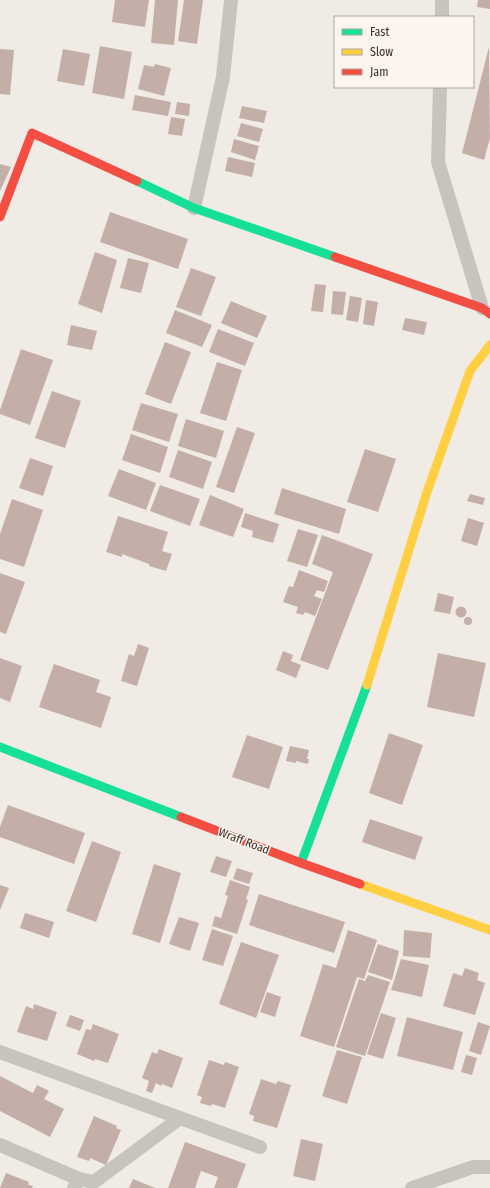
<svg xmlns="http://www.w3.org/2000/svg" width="490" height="1188" font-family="'Fira Sans Condensed',sans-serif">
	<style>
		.building { fill: #c3afa7 }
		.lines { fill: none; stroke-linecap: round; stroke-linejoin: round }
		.street { stroke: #c9c3be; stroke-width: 14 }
		.fast { stroke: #16e098; stroke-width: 9 }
		.slow { stroke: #ffcf43; stroke-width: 9 }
		.jam { stroke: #f24e42; stroke-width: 9 }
		.labels { text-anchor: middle; stroke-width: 3; stroke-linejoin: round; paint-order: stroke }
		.street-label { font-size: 12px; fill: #3b302b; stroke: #fbf5ee }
	</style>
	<rect width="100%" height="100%" fill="#f0ebe5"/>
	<path class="building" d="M 115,0 L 149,0 L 145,27 L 112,22 Z
		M 155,0 L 178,0 L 174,45 L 151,43 Z
		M 184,0 L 203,0 L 197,44 L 178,41 Z
		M 478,0 L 490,0 L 490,9 L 477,7 Z
		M 100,46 L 132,52 L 124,99 L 92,93 Z
		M 489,47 L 490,138 L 484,160 L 462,153 Z
		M 0,49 L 14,50 L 10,95 L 0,94 Z
		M 63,49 L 90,54 L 84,86 L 57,81 Z
		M 155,64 L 171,68 L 164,96 L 138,89 L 144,65 L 154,67 Z
		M 135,95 L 171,102 L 168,116 L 132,110 Z
		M 177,102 L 190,104 L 189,116 L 175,114 Z
		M 242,106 L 267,111 L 264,123 L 239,118 Z
		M 171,117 L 185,119 L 182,136 L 168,134 Z
		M 241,123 L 263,129 L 259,142 L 237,136 Z
		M 234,139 L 259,146 L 255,160 L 231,152 Z
		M 228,157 L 255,163 L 252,177 L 225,171 Z
		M 0,164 L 11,167 L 0,191 Z
		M 110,212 L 188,239 L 178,269 L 100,242 Z
		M 95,252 L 117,260 L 102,313 L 78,304 Z
		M 128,258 L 149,263 L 141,293 L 120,288 Z
		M 191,268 L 216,277 L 201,316 L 176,307 Z
		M 315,284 L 326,285 L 323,312 L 311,311 Z
		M 333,291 L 346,292 L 343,315 L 331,314 Z
		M 350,296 L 362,298 L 358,322 L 346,320 Z
		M 366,300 L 378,302 L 374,326 L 363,324 Z
		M 231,301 L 267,316 L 257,338 L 221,323 Z
		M 175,310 L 212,325 L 202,347 L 166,333 Z
		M 405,318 L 427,322 L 424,335 L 402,330 Z
		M 71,325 L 97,331 L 92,350 L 67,345 Z
		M 218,329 L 254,343 L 245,366 L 209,352 Z
		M 165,342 L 191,352 L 171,404 L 145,394 Z
		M 21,349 L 53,360 L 30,425 L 0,414 L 0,410 Z
		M 217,362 L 242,370 L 226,421 L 200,413 Z
		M 52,391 L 81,401 L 65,448 L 35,438 Z
		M 141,403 L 178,414 L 169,442 L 132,430 Z
		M 186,419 L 224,431 L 216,458 L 178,446 Z
		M 237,427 L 255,433 L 234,493 L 216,487 Z
		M 131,434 L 168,447 L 160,473 L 122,460 Z
		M 365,449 L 396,459 L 378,512 L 347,502 Z
		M 178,450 L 212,462 L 203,489 L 169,477 Z
		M 30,458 L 53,466 L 43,496 L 19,488 Z
		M 119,469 L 156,483 L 146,510 L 108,496 Z
		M 160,485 L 200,499 L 190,526 L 150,511 Z
		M 282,488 L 346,509 L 339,534 L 274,514 Z
		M 470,494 L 485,498 L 483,505 L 467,501 Z
		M 210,495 L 244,509 L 233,537 L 199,525 Z
		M 12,499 L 43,510 L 24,567 L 0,559 L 0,534 Z
		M 245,513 L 279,524 L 273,543 L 252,537 L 253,531 L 241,527 Z
		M 118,516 L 168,532 L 162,551 L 172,554 L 166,571 L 149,566 L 149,564 L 122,554 L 122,557 L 106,552 Z
		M 468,518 L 484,523 L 477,546 L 461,541 Z
		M 298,529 L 318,535 L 307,567 L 287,561 Z
		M 322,535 L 373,554 L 328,670 L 300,660 L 333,572 L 312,564 Z
		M 299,570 L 328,581 L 324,592 L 317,590 L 314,596 L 322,599 L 315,616 L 305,612 L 303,615 L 296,613 L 298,607 L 283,602 L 289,586 L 293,587 Z
		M 0,573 L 25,582 L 6,634 L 0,632 Z
		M 438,593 L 454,597 L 450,614 L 434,611 Z
		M455.5 612a5.5 5.5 0 1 1 11 0a5.5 5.5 0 1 1-11 0Z
		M464 621a4 4 0 1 1 8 0a4 4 0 1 1-8 0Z
		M 138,644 L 149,648 L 137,686 L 121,681 L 129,654 L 134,656 Z
		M 283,651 L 293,655 L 291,661 L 301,665 L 296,678 L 276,670 Z
		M 438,653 L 486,663 L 474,717 L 427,707 Z
		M 0,658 L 22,666 L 10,702 L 0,698 Z
		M 54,664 L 100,680 L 96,692 L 111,697 L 101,728 L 39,707 Z
		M 389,733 L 423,745 L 402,805 L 369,793 Z
		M 247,735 L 283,747 L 269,789 L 232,777 Z
		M 290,746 L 309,750 L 307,759 L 309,759 L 308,764 L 296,761 L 296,763 L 286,761 Z
		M 8,805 L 85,833 L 74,864 L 0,837 L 0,827 Z
		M 370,819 L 423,837 L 415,860 L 362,842 Z
		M 92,841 L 121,852 L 96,922 L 66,911 Z
		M 216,856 L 232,861 L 226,877 L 210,872 Z
		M 154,864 L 181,873 L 160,943 L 132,934 Z
		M 237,868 L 253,873 L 249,884 L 233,879 Z
		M 230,880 L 250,887 L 246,899 L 248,900 L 237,934 L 212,926 L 215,916 L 221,918 L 228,896 L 225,895 Z
		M 0,885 L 9,888 L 0,910 Z
		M 259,894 L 345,922 L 334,953 L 249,925 Z
		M 25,913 L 54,922 L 49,938 L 20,928 Z
		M 179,917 L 199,923 L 190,951 L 169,944 Z
		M 212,929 L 233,936 L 223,966 L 202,960 Z
		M 348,930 L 377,940 L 364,979 L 357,977 L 334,1047 L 300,1036 L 323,964 L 336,968 Z
		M 404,930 L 432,933 L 430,958 L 403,956 Z
		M 241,942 L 279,955 L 256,1018 L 219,1004 Z
		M 378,944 L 399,951 L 392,980 L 368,972 Z
		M 401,959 L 429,965 L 422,997 L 391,990 Z
		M 465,968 L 479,973 L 477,980 L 485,983 L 475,1015 L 443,1006 L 453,973 L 462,976 Z
		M 368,975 L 390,982 L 365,1056 L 336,1047 L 359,979 L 365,981 Z
		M 267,992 L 281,997 L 275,1017 L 260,1012 Z
		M 34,1004 L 57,1012 L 47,1041 L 17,1032 L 26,1006 L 33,1009 Z
		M 381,1013 L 396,1018 L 383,1059 L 367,1054 Z
		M 70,1015 L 84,1020 L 80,1031 L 66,1026 Z
		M 407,1017 L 463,1032 L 453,1070 L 397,1056 Z
		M 478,1022 L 490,1026 L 481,1055 L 469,1051 Z
		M 93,1024 L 119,1034 L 108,1063 L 95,1059 L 94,1061 L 77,1054 L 86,1029 L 91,1030 Z
		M 159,1049 L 183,1058 L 172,1088 L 162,1084 L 161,1086 L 156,1083 L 152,1093 L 146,1091 L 149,1081 L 142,1078 L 152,1052 L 157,1054 Z
		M 337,1050 L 362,1057 L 347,1104 L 322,1096 Z
		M 466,1055 L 477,1058 L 472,1075 L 461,1072 Z
		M 209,1060 L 224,1065 L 225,1062 L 239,1067 L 225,1108 L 212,1104 L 211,1106 L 200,1103 L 202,1097 L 197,1095 Z
		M 0,1076 L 33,1093 L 37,1085 L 49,1091 L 44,1099 L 64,1109 L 50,1137 L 0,1111 Z
		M 261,1079 L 276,1084 L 278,1081 L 291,1085 L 277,1128 L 253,1121 L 254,1116 L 249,1114 Z
		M 94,1116 L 117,1126 L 116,1128 L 121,1130 L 106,1165 L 90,1158 L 89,1161 L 77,1157 Z
		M 301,1139 L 323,1144 L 315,1181 L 293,1176 Z
		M 185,1142 L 246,1164 L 237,1188 L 214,1188 L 218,1177 L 201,1171 L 195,1188 L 168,1188 Z
		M 6,1173 L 29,1182 L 28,1185 L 33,1186 L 32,1188 L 0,1188 Z
		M 133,1179 L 155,1188 L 129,1188 Z"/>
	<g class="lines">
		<path class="street" d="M 442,17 L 442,0
			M 440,87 L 438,162 L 482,308
			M 194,208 L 223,77 L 231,0
			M 0,1052 L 180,1118
			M 0,1145 L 79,1179 L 74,1188
			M 79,1179 L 94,1182 L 180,1118 L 260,1147
			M 412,1188 L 473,1167 L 490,1167"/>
		<path class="fast" d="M 137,181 L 194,208 L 335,257
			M 0,747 L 181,817
			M 301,863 L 367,685"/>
		<path class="slow" d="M 367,685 L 427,492 L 470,371 L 490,345
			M 360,884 L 490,930"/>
		<path class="jam" d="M 0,217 L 32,133 L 137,181
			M 335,257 L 482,308 L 490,314
			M 181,817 L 301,863 L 360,884"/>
	</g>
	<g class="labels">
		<g class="street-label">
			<text transform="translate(244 841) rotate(21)" y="4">Wraff Road</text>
		</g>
	</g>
	<rect x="334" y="16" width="140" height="72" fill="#fbf5ee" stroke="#aea6a0"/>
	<rect x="342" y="29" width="20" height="6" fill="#16e098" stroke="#aea6a0"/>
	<text x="370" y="36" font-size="12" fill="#3b302b">Fast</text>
	<rect x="342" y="49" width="20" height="6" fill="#ffcf43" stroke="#aea6a0"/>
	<text x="370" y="56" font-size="12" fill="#3b302b">Slow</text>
	<rect x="342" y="69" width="20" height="6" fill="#f24e42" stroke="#aea6a0"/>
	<text x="370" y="76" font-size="12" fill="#3b302b">Jam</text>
</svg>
